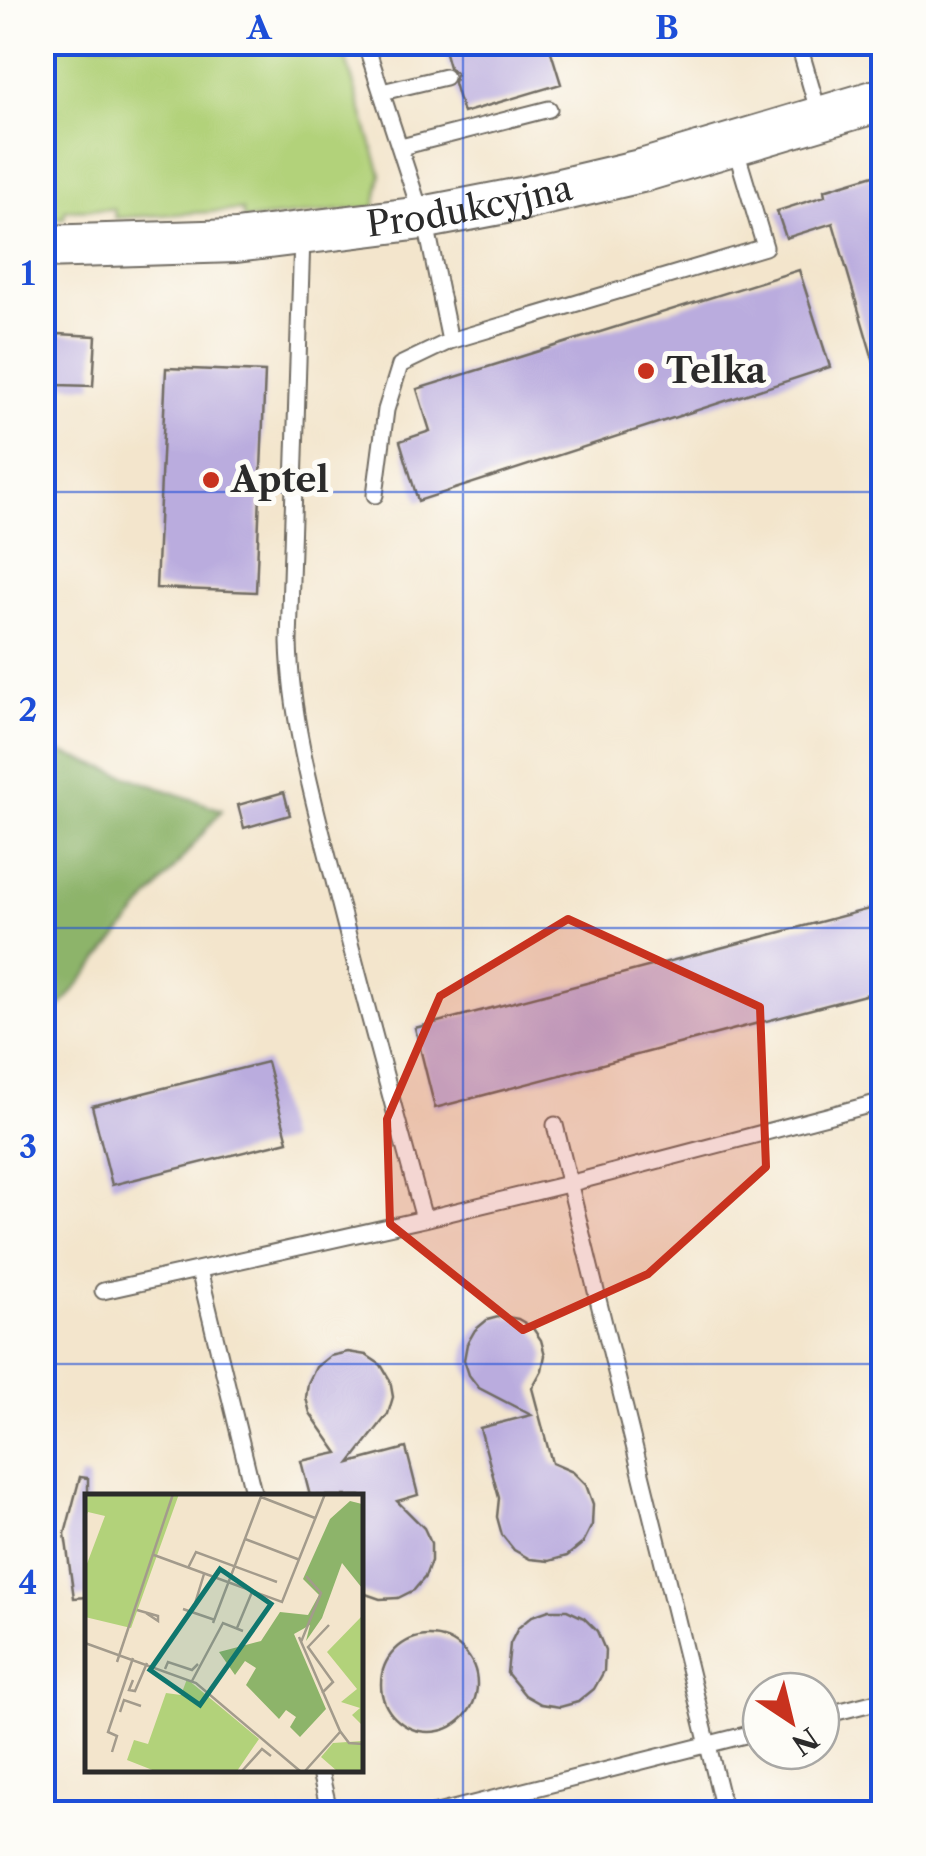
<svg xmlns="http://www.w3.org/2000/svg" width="926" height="1856" font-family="'Libre Caslon Text',serif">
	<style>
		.green { fill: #b2d27a; stroke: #6e7e52; stroke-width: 2.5 }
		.forest { fill: #8db46a; stroke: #5c704a; stroke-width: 2.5 }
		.building { fill: #baacde }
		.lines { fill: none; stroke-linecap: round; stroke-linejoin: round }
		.lane-casing { stroke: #716c63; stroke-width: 19 }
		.secondary-casing { stroke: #716c63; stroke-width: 46 }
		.lane { stroke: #fff; stroke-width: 15 }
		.secondary { stroke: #fff; stroke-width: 42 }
		.marked { fill: #c8321e; fill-opacity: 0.2; stroke: #c8321e; stroke-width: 8; stroke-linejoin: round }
		.grid { fill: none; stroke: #1d4ed8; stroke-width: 2.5; stroke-opacity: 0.55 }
		.poi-dot { fill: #c8321e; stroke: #fdfcf7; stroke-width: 4 }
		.labels { text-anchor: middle; stroke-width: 10; stroke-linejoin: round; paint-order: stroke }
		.street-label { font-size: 35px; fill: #2b2b2b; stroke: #fdfcf7 }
		.poi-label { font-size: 35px; font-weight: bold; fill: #2b2b2b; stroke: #fdfcf7; text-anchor: start }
		.inset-road { fill: none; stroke: #a39b8c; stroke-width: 2.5 }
		.view { fill: #0f766e; fill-opacity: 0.15; stroke: #0f766e; stroke-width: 5 }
		.inset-edge { fill: none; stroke: #2b2b2b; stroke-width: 5 }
		.neatline { fill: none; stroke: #1d4ed8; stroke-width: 4 }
		.grid-label { font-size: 32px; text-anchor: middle; font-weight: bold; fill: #1d4ed8 }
	</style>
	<rect width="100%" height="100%" fill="#fdfcf7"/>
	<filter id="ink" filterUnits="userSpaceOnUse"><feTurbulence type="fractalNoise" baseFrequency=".01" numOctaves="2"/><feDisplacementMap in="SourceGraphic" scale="20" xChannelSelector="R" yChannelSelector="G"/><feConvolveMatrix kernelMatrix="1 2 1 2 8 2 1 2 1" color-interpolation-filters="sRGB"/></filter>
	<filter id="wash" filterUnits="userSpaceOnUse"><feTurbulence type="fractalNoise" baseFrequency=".0048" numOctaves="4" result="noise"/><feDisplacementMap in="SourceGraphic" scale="40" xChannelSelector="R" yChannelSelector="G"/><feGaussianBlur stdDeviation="2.25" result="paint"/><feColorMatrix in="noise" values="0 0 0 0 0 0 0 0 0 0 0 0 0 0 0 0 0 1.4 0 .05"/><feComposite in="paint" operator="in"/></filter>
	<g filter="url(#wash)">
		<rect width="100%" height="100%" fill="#f3e5cc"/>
		<path class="green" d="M 42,43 L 341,43 L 381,174 L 375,207 L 244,220 L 242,210 L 115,218 L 114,209 L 65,210 L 64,218 L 43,218 Z"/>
		<path class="forest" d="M 43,746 L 222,810 L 43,1028 L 42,746 Z"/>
		<g id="blocks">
			<path class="building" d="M 442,42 L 548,42 L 561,84 L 463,113 L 454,83 L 456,73 L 449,67 Z
				M 884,172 L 884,372 L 877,373 L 833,223 L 786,238 L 777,211 L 825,196 L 824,190 Z
				M 799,270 L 830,367 L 418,501 L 400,441 L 430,431 L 417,389 Z
				M 58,334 L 96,336 L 93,386 L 57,385 Z
				M 166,368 L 265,372 L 256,592 L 156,588 Z
				M 284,792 L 290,815 L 244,828 L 238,805 Z
				M 884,905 L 884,990 L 435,1108 L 415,1028 Z
				M 267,1062 L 288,1141 L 112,1185 L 92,1106 Z
				M 502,1316 L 518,1319 L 532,1327 L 541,1340 L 545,1355 L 542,1370 L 532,1388 L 552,1463 L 573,1472 L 586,1485 L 593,1504 L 592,1525 L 583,1543 L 567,1556 L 549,1561 L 530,1559 L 514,1550 L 502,1535 L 497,1517 L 499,1498 L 480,1428 L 531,1415 L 479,1388 L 469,1375 L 464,1360 L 467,1344 L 475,1330 L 487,1320 Z
				M 348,1352 L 366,1355 L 381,1365 L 390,1380 L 393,1397 L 388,1414 L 350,1463 L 406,1448 L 418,1495 L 397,1501 L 424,1528 L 431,1543 L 431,1561 L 425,1577 L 414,1590 L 398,1598 L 380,1599 L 360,1592 L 360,1496 L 310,1496 L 301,1461 L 338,1453 L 310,1413 L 306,1398 L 308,1383 L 316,1367 L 330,1356 Z
				M 80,1477 L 88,1478 L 88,1597 L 74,1598 L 65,1534 Z
				M 549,1610 L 567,1610 L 584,1618 L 597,1631 L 605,1650 L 604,1671 L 594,1689 L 578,1702 L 560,1707 L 541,1704 L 525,1695 L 507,1673 L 510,1644 L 518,1628 L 532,1616 Z
				M381 1684a48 48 0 1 1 96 0a48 48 0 1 1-96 0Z"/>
		</g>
	</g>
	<g filter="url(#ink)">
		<use href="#blocks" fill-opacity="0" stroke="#716c63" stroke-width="2.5"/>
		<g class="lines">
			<defs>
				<path id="lane" d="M 365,42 L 429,238 L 450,341
					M 798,42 L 819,114
					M 382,92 L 445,77
					M 401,147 L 549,109
					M 375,495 L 386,410 L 400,365 L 450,341 L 765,247 L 735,147
					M 555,1125 L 725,1814
					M 424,1219 L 568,1184 L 884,1101
					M 199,1270 L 254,1496
					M 103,1291 L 424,1219 C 393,1104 361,989 332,873 C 313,798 291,720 289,642 L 302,237
					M 821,1716 L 884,1700
					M 319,1768 L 330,1814
					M 433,1814 L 761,1731"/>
				<g id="secondary">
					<path id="s1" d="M 42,247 L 236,241 L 422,218 L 526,198 L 645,170 L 884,99"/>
				</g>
			</defs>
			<use href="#lane" class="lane-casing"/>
			<use href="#secondary" class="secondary-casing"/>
			<use href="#lane" class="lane"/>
			<use href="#secondary" class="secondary"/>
		</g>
	</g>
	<path class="marked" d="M 568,919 L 760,1007 L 766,1167 L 648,1274 L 523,1330 L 390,1224 L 387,1119 L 440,996 Z"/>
	<path class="grid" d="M 463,42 L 463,1814M 42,492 L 884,492M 42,928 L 884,928M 42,1364 L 884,1364"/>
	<g class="poi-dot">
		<circle cx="646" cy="371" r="10"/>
		<circle cx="211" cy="480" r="10"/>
	</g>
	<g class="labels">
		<g class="street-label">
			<text dy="12" stroke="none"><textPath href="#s1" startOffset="430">Produkcyjna</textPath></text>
		</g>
		<g class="poi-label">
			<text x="666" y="383">Telka</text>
			<text x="231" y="492">Aptel</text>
		</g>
	</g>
	<g transform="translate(85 1494)">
		<rect width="278" height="278" fill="#f3e5cc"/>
		<path d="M 0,0 L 94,0 L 46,134 L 0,123 L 0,75 L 20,22 L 3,18 L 0,24 ZM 277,122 L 277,231 L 267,221 L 275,214 L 256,208 L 272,195 L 242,158 ZM 102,185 L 174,245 L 152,277 L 70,277 L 42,266 L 49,246 L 63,250 L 81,199 L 96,201 ZM 277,247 L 277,277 L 252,277 L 236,263 L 248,249 Z" fill="#b2d27a"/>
		<path d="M 265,7 L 277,10 L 277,94 L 257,69 L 237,124 L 221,147 L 225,131 L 209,140 L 241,215 L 215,243 L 205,233 L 211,223 L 201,216 L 194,225 L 161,191 L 171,174 L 160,167 L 150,181 L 134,158 L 176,147 L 195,118 L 223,121 L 234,101 L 218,85 L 245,25 Z" fill="#8db46a"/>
		<path class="inset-road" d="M 176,3 L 230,24M 160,45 L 215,66M 69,61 L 197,108 L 240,0M 103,74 L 111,58 L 192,88M 98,115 L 130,126M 52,116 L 73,122 L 73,127 L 61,119M 108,116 L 119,80M 128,129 L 177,0M 152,134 L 167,98M 214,143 L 255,237 L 264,249 L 278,250M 216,148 L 236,99 L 221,82M 0,149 L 111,189 L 215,277M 32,168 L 88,0M 80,175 L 83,168 L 107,176 L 113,170M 48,186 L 44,196 L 50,197 L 62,169M 107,187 L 138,129 L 158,137M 237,199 L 248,188 L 223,153 L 244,131M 35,218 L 39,206 L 56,212M 27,258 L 32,242 L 23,238 L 48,164M 157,277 L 177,255 L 186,262M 220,277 L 255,238"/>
		<path class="view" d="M 135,75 L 186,110 L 115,211 L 65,176 Z"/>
		<rect width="278" height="278" class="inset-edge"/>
	</g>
	<rect width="926" height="1856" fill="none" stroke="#fdfcf7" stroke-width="110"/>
	<g transform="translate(791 1721) rotate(145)"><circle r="48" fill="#fdfcf7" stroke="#a9a8a5" stroke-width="2.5"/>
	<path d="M0-8L18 38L0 25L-18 38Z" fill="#c8321e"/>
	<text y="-15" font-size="28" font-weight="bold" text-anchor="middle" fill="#2b2b2b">N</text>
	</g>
	<rect x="55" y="55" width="816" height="1746" class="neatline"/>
	<g class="grid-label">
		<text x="259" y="39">A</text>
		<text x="667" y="39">B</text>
		<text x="28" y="285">1</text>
		<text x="28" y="721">2</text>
		<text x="28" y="1158">3</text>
		<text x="28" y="1594">4</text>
	</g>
</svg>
